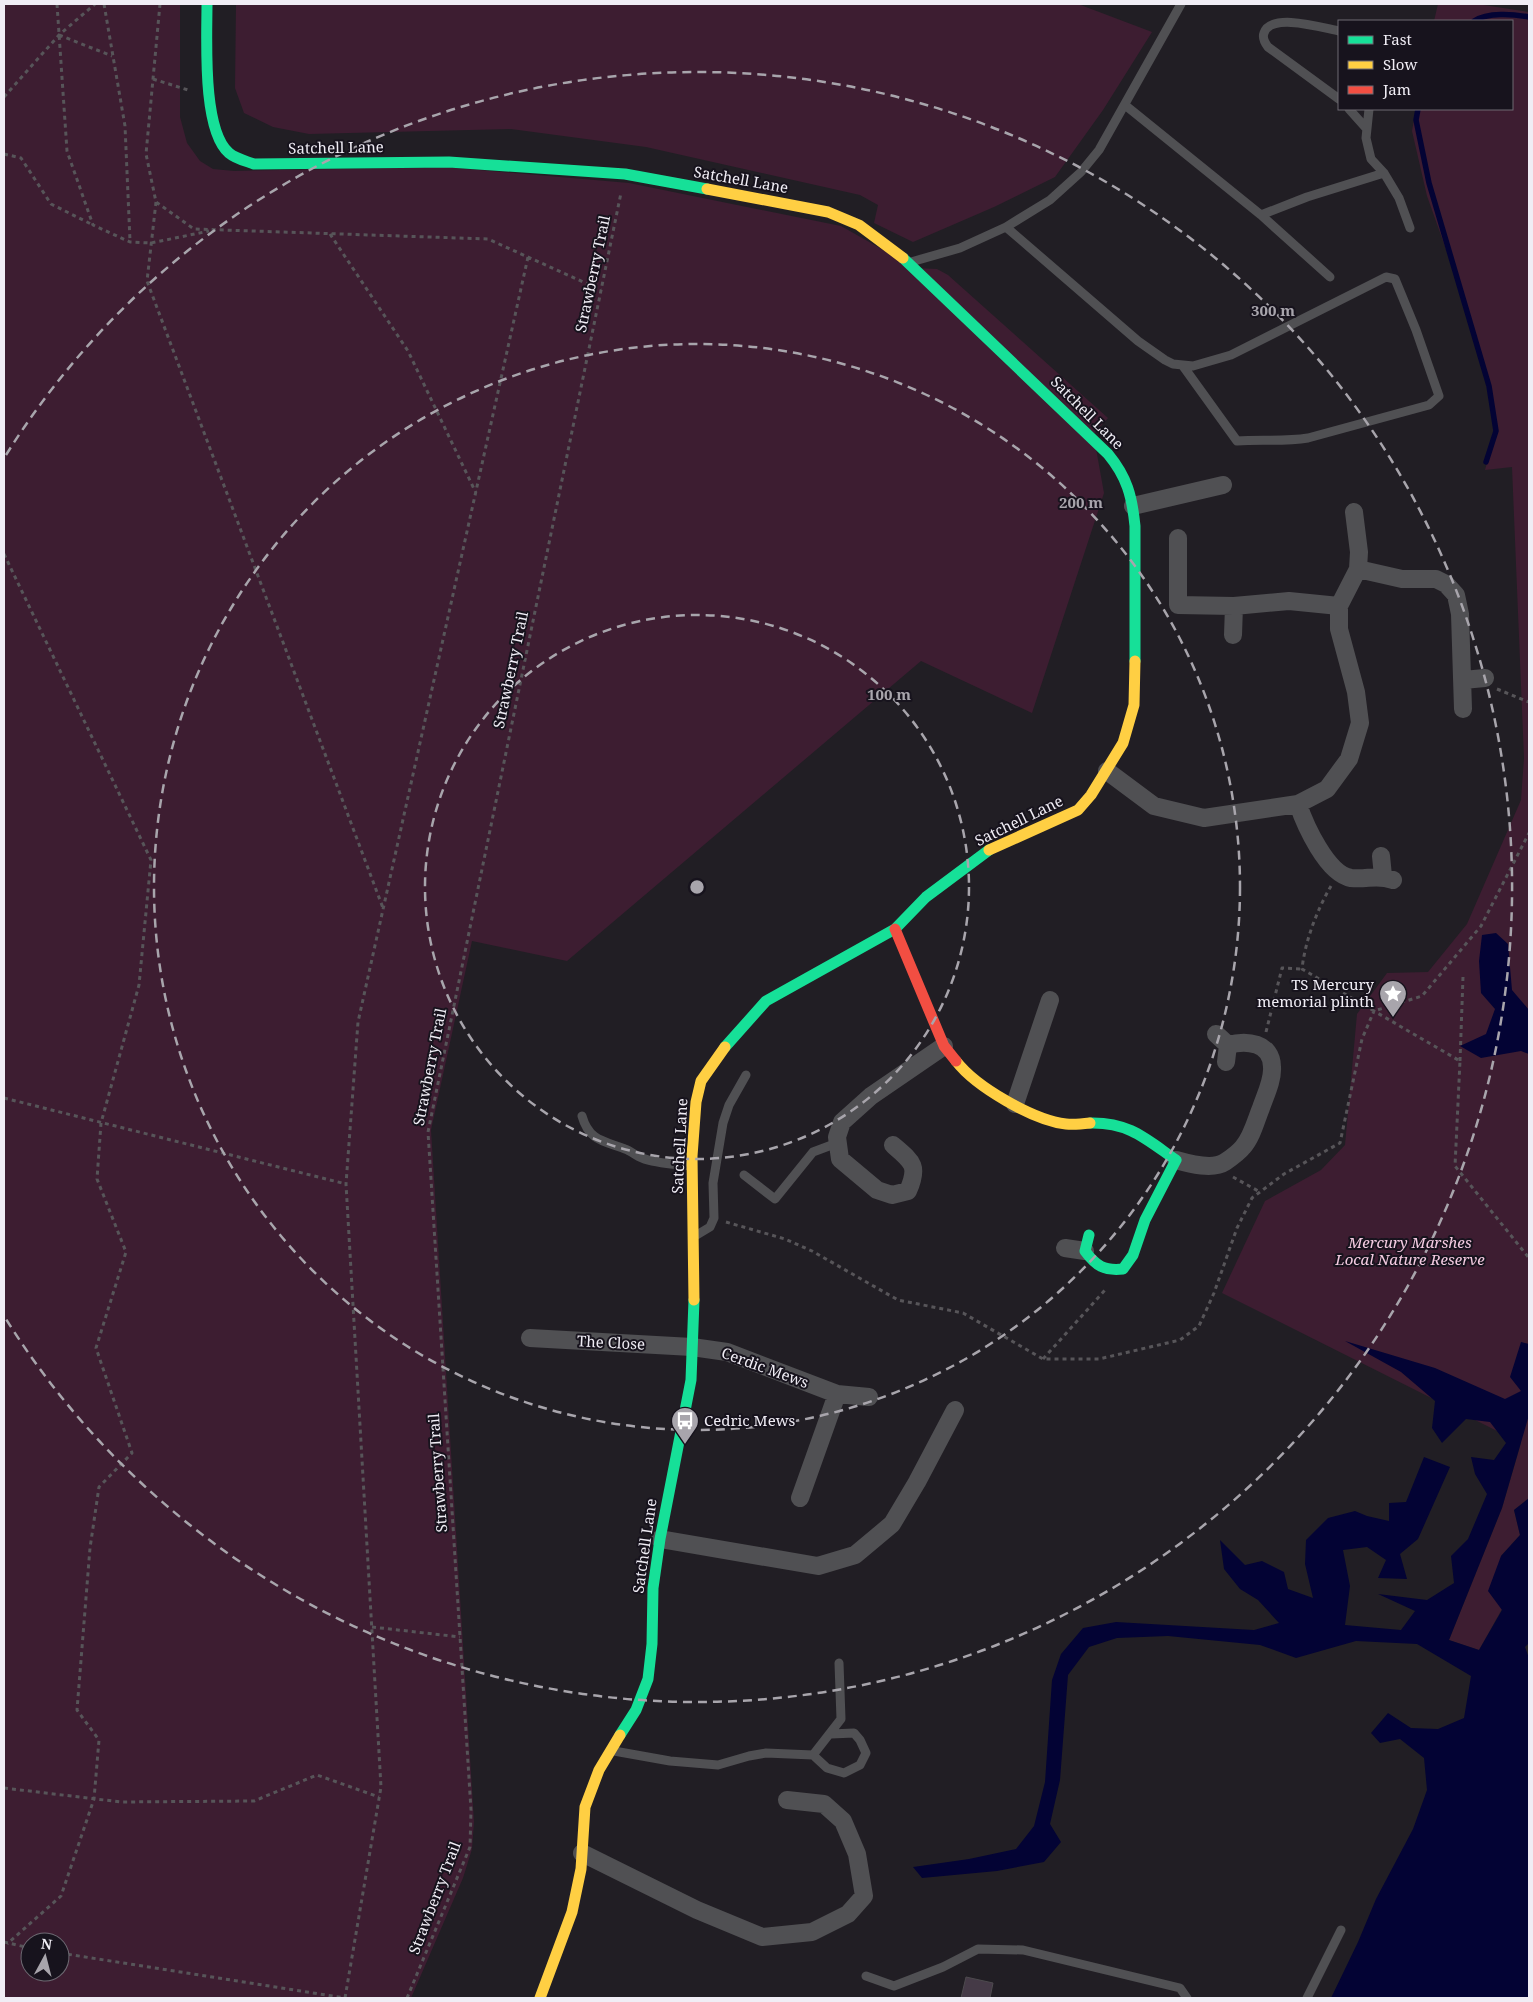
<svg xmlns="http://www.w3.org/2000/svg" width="1533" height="2002" font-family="'Noto Serif',serif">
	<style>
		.green { fill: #3d1d31; fill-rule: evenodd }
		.water { fill: #030334 }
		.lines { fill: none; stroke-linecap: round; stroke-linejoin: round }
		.stream { stroke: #030334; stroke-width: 5.5 }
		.building { fill: #453a47; stroke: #4d4a4e }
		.path { stroke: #575559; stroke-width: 3; stroke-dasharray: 4 4; stroke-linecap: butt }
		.lane { stroke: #505053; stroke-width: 9 }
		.street { stroke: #505053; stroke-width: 18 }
		.fast { stroke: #16e098; stroke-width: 11 }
		.slow { stroke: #ffcf43; stroke-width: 11 }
		.jam { stroke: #f24e42; stroke-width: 11 }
		.ring { fill: none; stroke: #a8a5ac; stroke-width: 2.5; stroke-dasharray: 9 6 }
		.labels { text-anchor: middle; stroke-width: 4; stroke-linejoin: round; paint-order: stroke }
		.street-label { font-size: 15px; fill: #f0edf5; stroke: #17131d }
		.poi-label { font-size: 15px; fill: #f0edf5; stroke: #17131d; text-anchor: end }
		.park-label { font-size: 15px; font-style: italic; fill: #f4cbe1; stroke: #17131d }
		.centre { fill: #a8a5ac; stroke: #17131d; stroke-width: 2.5 }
		.ring-label { font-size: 15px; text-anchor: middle; font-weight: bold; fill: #a8a5ac; stroke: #17131d; stroke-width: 4; stroke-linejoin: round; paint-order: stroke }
	</style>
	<rect width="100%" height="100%" fill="#211e24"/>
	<path class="green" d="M 4,4 L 180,4 L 180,117 L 187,143 L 200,161 L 213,169 L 234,171 L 445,167 L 629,183 L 841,226 L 915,268 L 937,269 L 948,275 L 1108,418 L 1091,437 L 1095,443 L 1104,493 L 1032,713 L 921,661 L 567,961 L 472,941 L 431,1130 L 474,1822 L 472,1849 L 463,1878 L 411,1998 L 4,1998 ZM 30,1942 L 60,1942 L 60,1972 L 30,1972 Z
		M 236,4 L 1078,4 L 1152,32 L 1103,110 L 1055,177 L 994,207 L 913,242 L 874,223 L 878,205 L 860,195 L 646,147 L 511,129 L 309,134 L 273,127 L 244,113 L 235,88 Z
		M 1438,4 L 1477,4 L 1529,12 L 1529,1498 L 1514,1510 L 1520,1535 L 1501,1556 L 1502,1609 L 1479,1650 L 1449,1640 L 1502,1508 L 1521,1443 L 1222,1293 L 1265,1201 L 1321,1170 L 1345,1145 L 1357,1014 L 1387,973 L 1428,972 L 1467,924 L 1521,800 L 1524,758 L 1512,467 L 1485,470 L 1496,430 L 1478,347 L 1458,283 L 1427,196 L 1412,131 L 1416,109 L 1512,109 L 1512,21 L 1434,21 Z"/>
	<path class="water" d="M 1496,933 L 1508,944 L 1512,990 L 1529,1010 L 1529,1054 L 1521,1051 L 1481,1058 L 1460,1046 L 1486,1034 L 1495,1009 L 1481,993 L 1479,961 L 1482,935 Z
		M 1345,1341 L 1435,1368 L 1505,1399 L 1521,1391 L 1510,1377 L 1521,1342 L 1529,1344 L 1529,1415 L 1502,1508 L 1449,1640 L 1479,1650 L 1502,1610 L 1488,1591 L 1501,1556 L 1520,1535 L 1514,1510 L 1529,1498 L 1529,1643 L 1525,1647 L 1529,1658 L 1529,1998 L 1331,1998 L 1358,1942 L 1376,1899 L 1413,1829 L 1427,1790 L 1424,1758 L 1400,1739 L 1380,1743 L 1371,1733 L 1388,1713 L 1411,1728 L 1438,1729 L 1464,1718 L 1471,1676 L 1417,1644 L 1356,1641 L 1296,1658 L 1260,1645 L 1168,1636 L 1117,1638 L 1089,1647 L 1068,1675 L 1060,1780 L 1050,1824 L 1061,1842 L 1044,1862 L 997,1871 L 922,1878 L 913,1867 L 969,1859 L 1016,1849 L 1034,1826 L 1045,1782 L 1052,1680 L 1061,1654 L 1083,1628 L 1116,1622 L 1254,1630 L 1279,1623 L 1258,1600 L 1240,1589 L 1224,1569 L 1220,1540 L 1245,1565 L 1262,1561 L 1284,1572 L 1288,1589 L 1313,1598 L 1305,1564 L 1306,1540 L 1328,1518 L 1355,1511 L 1367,1516 L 1389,1521 L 1389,1503 L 1406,1502 L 1424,1457 L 1450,1467 L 1418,1539 L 1400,1554 L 1407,1579 L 1378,1578 L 1386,1560 L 1367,1547 L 1343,1550 L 1350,1586 L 1345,1625 L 1401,1630 L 1415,1611 L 1378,1594 L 1427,1600 L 1454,1583 L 1451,1556 L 1468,1539 L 1487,1494 L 1475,1474 L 1471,1457 L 1494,1460 L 1506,1443 L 1490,1422 L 1466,1419 L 1442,1443 L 1432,1428 L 1435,1401 L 1401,1372 Z"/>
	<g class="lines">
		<path class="stream" d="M 1474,21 C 1488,12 1513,14 1529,17
			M 1418,109 L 1416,120 L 1429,183 L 1489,386 L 1496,431 L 1486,462"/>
	</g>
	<path class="building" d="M 966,1977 L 993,1983 L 990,1998 L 961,1998 Z"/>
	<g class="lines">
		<path class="path" d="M 57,4 L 67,151 L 93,225 L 130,242 L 151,243 L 209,231
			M 104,4 L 125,126 L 130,241
			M 160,4 L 146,154 L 156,202 L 194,229 L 488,239 L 601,290
			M 59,35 L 112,56
			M 153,79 L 188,90
			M 4,97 L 59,35 L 95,4
			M 4,154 L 21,158 L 51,204 L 93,225
			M 156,202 L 147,281 L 383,908
			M 330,234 L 408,351 L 476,493
			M 4,554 L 151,860 L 139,985 L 101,1123 L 97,1179 L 126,1252 L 96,1348 L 132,1453 L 99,1487 L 90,1548 L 77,1710 L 99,1740 L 94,1799 L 61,1896 L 7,1944
			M 1497,689 L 1529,702
			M 1331,886 C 1317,910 1305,941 1302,969 L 1374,1011 L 1422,996 L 1481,926 L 1529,833
			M 1266,1032 L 1282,968 L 1302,969
			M 1460,1061 L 1463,977
			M 4,1098 L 346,1184
			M 1233,1177 L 1260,1192
			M 726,1222 L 785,1239 L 812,1251 L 898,1300 L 963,1313 L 1043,1359 L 1099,1359 L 1180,1340 L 1199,1326 L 1214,1293 L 1237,1228 L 1252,1198 L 1284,1174 L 1340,1143 L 1362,1039 L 1374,1011 L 1460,1061 L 1455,1166 L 1529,1258
			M 1043,1359 L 1106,1289
			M 372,1627 L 460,1637
			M 4,1788 L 121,1802 L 254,1801 L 317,1775 L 379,1797
			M 4,1942 L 30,1948
			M 60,1953 L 345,1998
			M 345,1998 L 381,1787 L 346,1184 L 358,1022 L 528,257
			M 407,1998 L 470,1847 L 471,1810 L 428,1132 L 621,193"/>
		<path class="lane" d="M 1339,31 C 1323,28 1271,12 1264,33 C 1262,38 1265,43 1268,47 L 1339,99
			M 1125,105 L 1261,215 L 1330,277
			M 1349,109 L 1366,128
			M 1369,109 L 1366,138 L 1371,159 L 1384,173 L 1399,198 L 1410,228
			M 1261,215 L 1307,197 L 1384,173
			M 1006,227 L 1138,341 L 1165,360 L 1173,364 L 1193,366 L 1231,355 L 1386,277 L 1395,279 L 1416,330 L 1439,396 L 1429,405 L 1308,438 C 1284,442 1261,439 1237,441 L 1183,366
			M 911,262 L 960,248 L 1006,227 L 1050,200 L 1081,172 L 1099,150 L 1181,4
			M 582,1116 C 589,1141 604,1141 625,1149 C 631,1151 636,1156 642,1158 C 657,1164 676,1164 692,1166
			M 744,1175 L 775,1199 L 813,1152 L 837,1143
			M 695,1236 L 710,1227 L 714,1218 L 713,1183 L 723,1123 L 729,1105 L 746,1075
			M 614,1751 L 670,1761 L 718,1765 L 749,1756 L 766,1753 L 813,1755 L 841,1719 L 839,1663
			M 813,1755 L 827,1768 L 844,1773 L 860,1765 L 866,1753 L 860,1740 L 854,1733 L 831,1734
			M 866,1976 L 894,1986 L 943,1967 L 978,1949 L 1023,1950 L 1180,1988 L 1187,1998
			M 1307,1998 L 1341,1930"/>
		<path class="street" d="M 1133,506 L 1223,485
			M 1178,538 L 1178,605 L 1234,606 L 1289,601 L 1339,606
			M 1358,569 L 1402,579 L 1436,579 L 1446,584 L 1456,595 L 1460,614 L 1463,709
			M 1233,635 L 1234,606
			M 1463,680 L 1485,678
			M 1107,771 L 1154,806 L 1204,818 L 1298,804 L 1327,789 L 1349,759 L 1360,723 L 1356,692 L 1339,629 L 1339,606 L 1358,569 L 1359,552 L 1354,512
			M 1298,804 C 1305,825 1327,874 1351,878 C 1367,880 1377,874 1393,880
			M 1381,856 L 1383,876
			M 1226,1062 L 1228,1045
			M 1015,1104 L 1050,1000
			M 893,1145 C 913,1162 919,1166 908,1191 L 892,1195 L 877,1190 L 840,1159 L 837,1137 L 842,1122 L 871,1096 L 944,1046
			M 1176,1160 C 1190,1164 1213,1170 1225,1162 C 1231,1158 1239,1152 1243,1147 C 1252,1137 1256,1120 1261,1108 C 1265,1096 1273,1080 1272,1067 C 1272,1042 1246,1040 1228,1045 L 1216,1034
			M 1065,1248 L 1085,1251
			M 530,1338 L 692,1347 L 727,1352 L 837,1394 L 869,1397
			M 800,1498 L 837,1394
			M 660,1539 L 818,1566 L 855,1555 L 892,1524 L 917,1482 L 955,1410
			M 582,1853 L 697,1910 L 762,1937 L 812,1932 L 848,1914 L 864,1896 L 857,1854 L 843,1821 L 824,1804 L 787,1800"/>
		<path class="fast" d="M 207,4 C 207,39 202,130 229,153 C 236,159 246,161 254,164 L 449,162 L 625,174 L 707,189
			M 903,258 L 1108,454 C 1127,477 1132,496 1135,526 L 1135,661
			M 725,1047 L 766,1001 L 895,929 L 926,897 L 989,850
			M 1089,1235 L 1085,1251 C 1096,1266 1104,1271 1123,1269 L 1133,1255 L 1145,1220 L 1176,1160 C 1146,1139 1129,1122 1090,1123
			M 620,1735 L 636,1710 L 648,1679 L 652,1644 L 653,1588 L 660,1539 L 691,1380 L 694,1300"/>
		<path class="slow" d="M 707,189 L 828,212 L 859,225 L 903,258
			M 989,850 L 1078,810 L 1091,795 L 1123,743 L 1134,705 L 1135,661
			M 956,1061 C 976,1087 1033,1120 1066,1124 C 1074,1125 1082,1124 1090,1123
			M 694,1300 L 692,1156 L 696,1102 L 701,1081 L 725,1047
			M 540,1998 L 572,1912 L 581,1869 L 585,1807 L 599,1770 L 620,1735"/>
		<path class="jam" d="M 895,929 L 944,1046 L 956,1061"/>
	</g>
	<g class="ring">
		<circle cx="697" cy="887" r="272"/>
		<circle cx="697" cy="887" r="543"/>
		<path d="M6 455A815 815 0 1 1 6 1319"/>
	</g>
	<defs>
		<symbol id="sight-pin" viewBox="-11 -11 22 30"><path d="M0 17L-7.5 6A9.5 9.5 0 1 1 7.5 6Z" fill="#a8a5ac" stroke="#17131d"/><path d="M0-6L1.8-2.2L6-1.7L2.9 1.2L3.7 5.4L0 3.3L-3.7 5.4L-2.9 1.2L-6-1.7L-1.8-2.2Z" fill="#fff"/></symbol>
		<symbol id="bus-pin" viewBox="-11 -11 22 30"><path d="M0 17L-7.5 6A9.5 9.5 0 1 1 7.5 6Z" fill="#a8a5ac" stroke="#17131d"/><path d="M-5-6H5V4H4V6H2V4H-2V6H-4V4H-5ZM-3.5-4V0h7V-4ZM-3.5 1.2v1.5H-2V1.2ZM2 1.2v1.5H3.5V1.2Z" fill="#fff"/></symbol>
	</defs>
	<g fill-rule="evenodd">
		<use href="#sight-pin" x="1377" y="978" width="32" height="43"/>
		<use href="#bus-pin" x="669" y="1405" width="32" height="43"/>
	</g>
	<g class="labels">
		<g class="street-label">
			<text transform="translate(336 148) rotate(-1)" y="5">Satchell Lane</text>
			<text transform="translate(741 180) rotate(10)" y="5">Satchell Lane</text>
			<text transform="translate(593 274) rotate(-78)" y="5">Strawberry Trail</text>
			<text transform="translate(1087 413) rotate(45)" y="5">Satchell Lane</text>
			<text transform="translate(511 670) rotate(-78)" y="5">Strawberry Trail</text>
			<text transform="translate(1019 821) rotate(-26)" y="5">Satchell Lane</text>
			<text transform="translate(430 1067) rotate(-79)" y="5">Strawberry Trail</text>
			<text transform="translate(680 1146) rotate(-87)" y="5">Satchell Lane</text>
			<text transform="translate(611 1343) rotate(3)" y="5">The Close</text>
			<text transform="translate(765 1368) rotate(20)" y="5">Cerdic Mews</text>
			<text transform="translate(438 1473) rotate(-94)" y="5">Strawberry Trail</text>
			<text transform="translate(645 1546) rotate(-82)" y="5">Satchell Lane</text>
			<text transform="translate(435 1898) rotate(-69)" y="5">Strawberry Trail</text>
		</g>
		<g class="poi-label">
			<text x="1374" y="990">TS Mercury<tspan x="1374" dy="17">memorial plinth</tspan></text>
			<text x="704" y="1426" text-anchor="start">Cedric Mews</text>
		</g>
		<g class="park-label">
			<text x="1410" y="1248">Mercury Marshes<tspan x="1410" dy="17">Local Nature Reserve</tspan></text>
		</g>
	</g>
	<circle cx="697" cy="887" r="8" class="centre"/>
	<g class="ring-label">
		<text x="1273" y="316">300 m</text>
		<text x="1081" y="508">200 m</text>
		<text x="889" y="700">100 m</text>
	</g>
	<rect width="1533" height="2002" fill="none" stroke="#f0edf5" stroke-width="10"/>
	<rect x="1338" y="20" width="175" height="90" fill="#17131d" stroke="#6e6a73"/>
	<rect x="1348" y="36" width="25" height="8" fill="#16e098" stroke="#6e6a73"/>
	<text x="1383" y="45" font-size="15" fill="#f0edf5">Fast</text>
	<rect x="1348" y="61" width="25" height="8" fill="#ffcf43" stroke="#6e6a73"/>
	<text x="1383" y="70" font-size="15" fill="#f0edf5">Slow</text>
	<rect x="1348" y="86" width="25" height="8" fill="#f24e42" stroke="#6e6a73"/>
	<text x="1383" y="95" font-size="15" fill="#f0edf5">Jam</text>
	<g transform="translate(45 1957) rotate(7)"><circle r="24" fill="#17131d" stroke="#6e6a73"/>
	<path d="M0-4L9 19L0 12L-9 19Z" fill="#a8a5ac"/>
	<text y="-8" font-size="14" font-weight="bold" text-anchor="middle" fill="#f0edf5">N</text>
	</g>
</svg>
